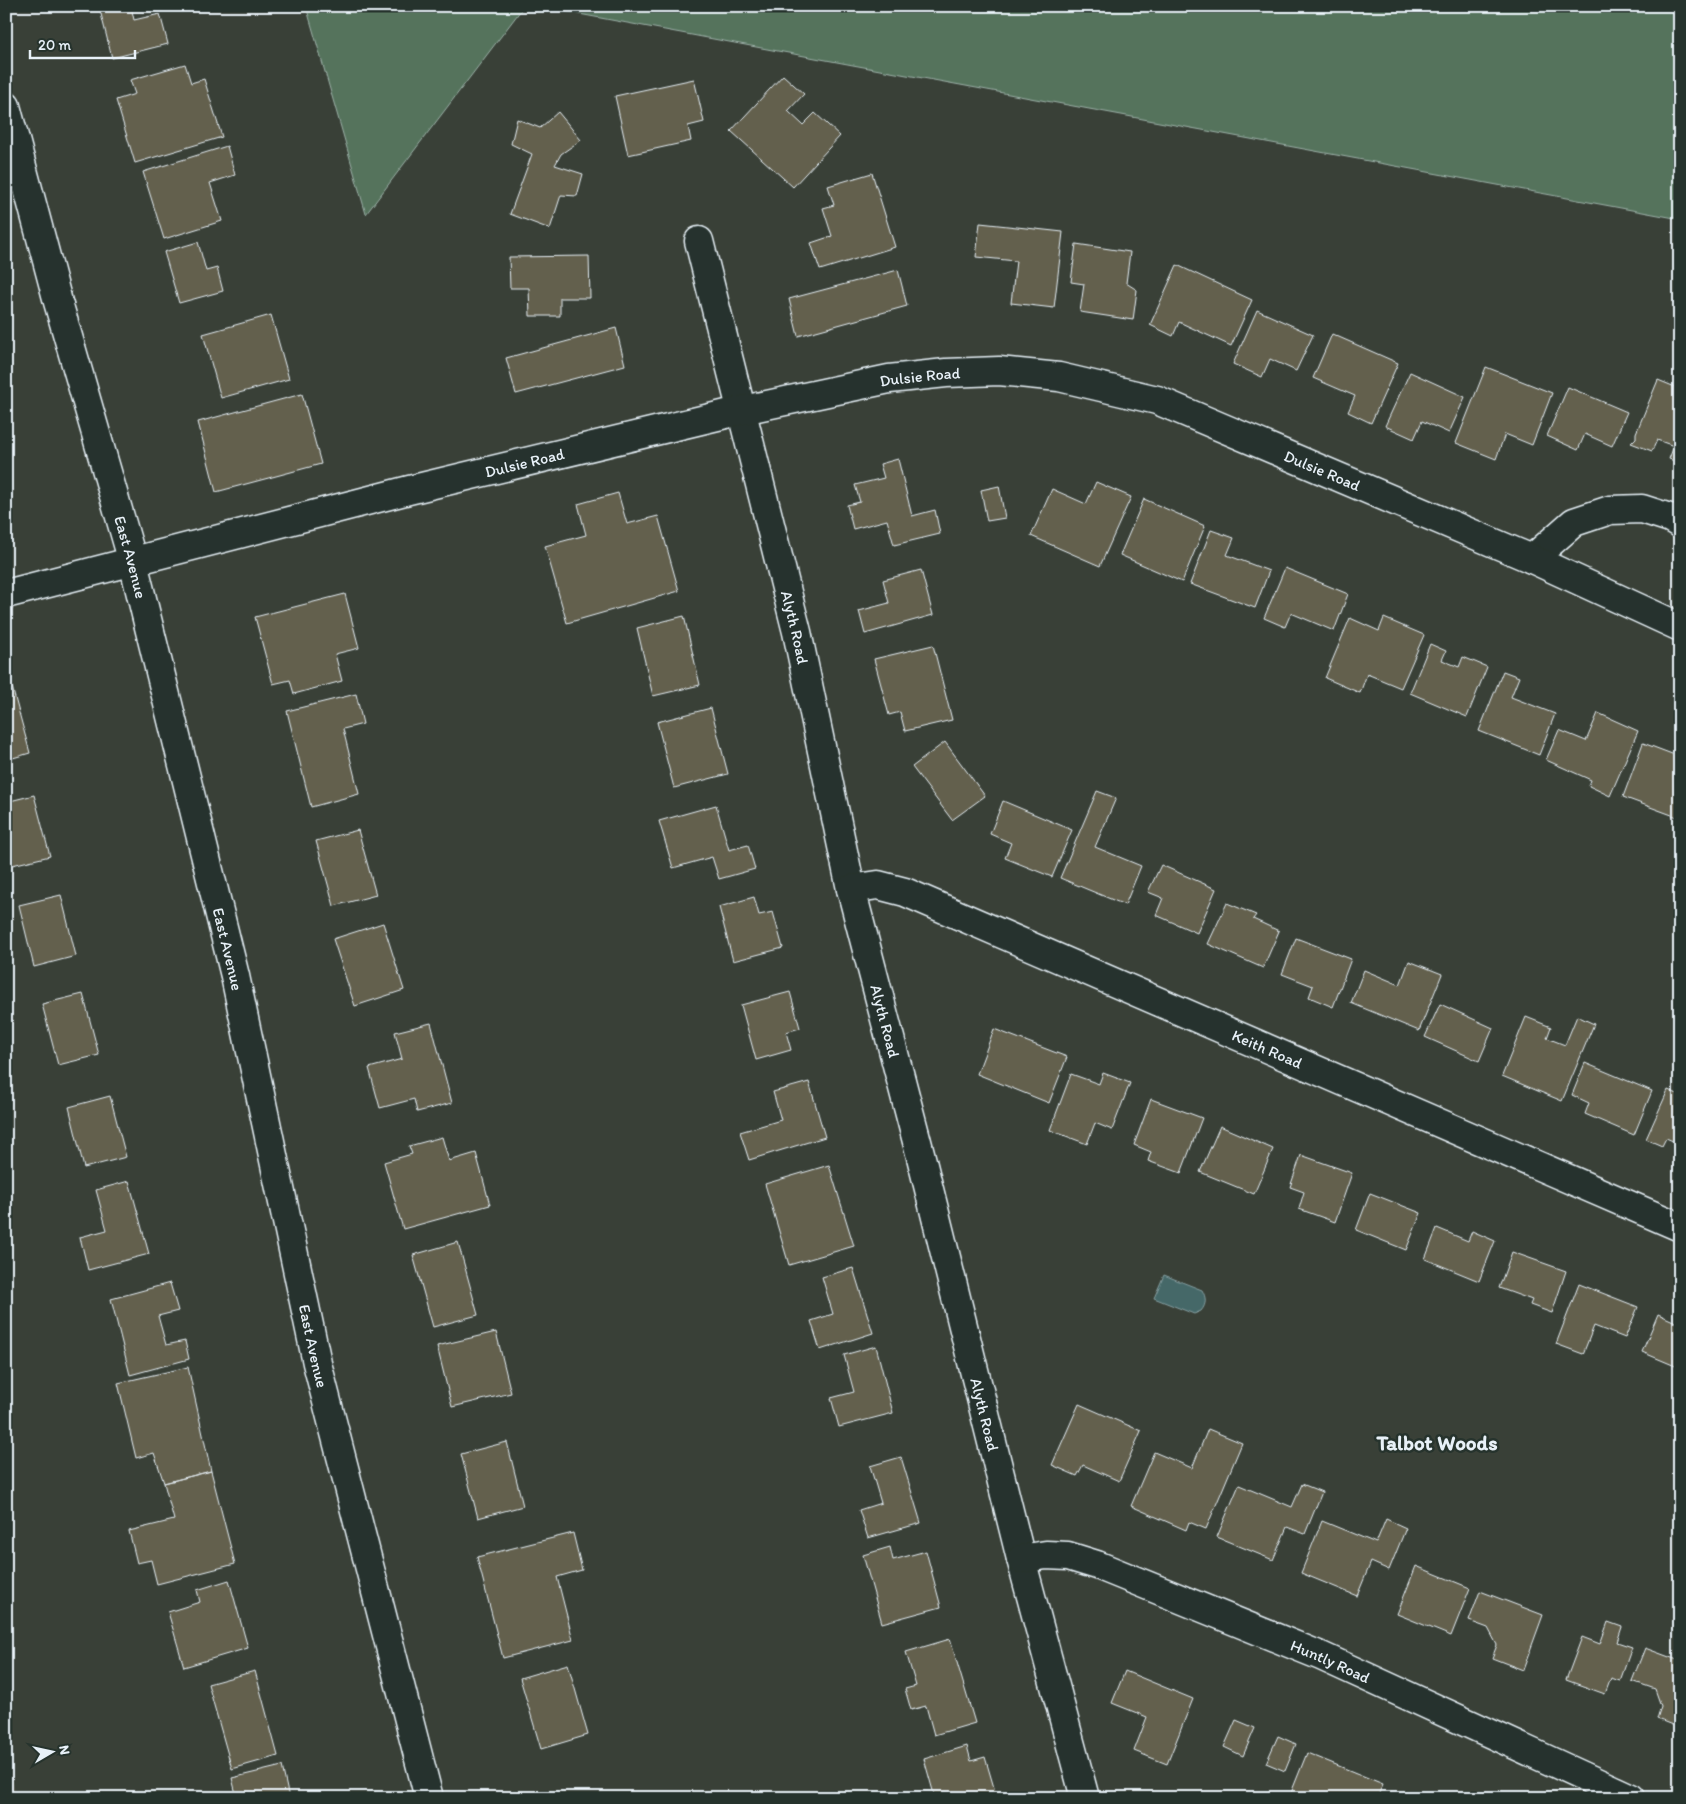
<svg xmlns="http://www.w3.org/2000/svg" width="1686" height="1804" font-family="Itim,sans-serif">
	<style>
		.built { fill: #464a3e }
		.green { fill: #54735c; stroke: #9eb2aa }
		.water { fill: #446868; stroke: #869fa2 }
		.building { fill: #64604d; stroke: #e8f1f8 }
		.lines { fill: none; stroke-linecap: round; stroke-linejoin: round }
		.minor-casing { stroke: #e8f1f8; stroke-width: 31 }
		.minor { stroke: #26332d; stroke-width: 28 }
		.labels { text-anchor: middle; stroke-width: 5; stroke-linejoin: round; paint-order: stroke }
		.street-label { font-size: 16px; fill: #e8f1f8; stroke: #26332d }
		.district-label { font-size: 21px; font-weight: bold; fill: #e8f1f8; stroke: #26332d }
	</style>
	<rect width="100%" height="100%" fill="#394037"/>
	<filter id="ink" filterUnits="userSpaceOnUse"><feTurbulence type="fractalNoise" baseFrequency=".02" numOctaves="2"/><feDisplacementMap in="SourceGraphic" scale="10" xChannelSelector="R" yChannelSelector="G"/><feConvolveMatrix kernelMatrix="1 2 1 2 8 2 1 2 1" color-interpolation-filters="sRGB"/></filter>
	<g filter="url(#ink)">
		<path class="built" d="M 6,1754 L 17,1798 L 6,1798 Z"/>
		<path class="green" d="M 306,6 L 524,6 L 366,214 Z
			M 536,6 L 1680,6 L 1680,219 Z"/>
		<path class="water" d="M 1164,1275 L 1202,1290 C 1206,1297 1207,1304 1201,1311 L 1194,1314 L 1154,1298 Z"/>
		<path class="building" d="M 99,6 L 131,6 L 134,20 L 160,14 L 168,44 L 112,58 Z
			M 185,64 L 191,83 L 204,79 L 222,137 L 135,163 L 116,100 L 135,94 L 130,80 Z
			M 783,75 L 804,94 L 788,111 L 803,125 L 815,113 L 840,136 L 793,187 L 731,131 Z
			M 694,79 L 704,122 L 688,126 L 691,141 L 628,155 L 615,96 Z
			M 558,112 L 581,140 L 561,154 L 555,165 L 583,174 L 577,196 L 561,195 L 550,229 L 510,214 L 532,154 L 511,144 L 517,119 L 540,128 Z
			M 227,146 L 235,175 L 210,183 L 222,221 L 164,239 L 143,172 Z
			M 872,173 L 895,247 L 820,270 L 811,243 L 832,236 L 823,208 L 834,205 L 828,186 Z
			M 980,223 L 1063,232 L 1054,308 L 1011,303 L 1016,261 L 976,257 Z
			M 198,242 L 206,271 L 217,268 L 223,291 L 179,303 L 164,252 Z
			M 1076,244 L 1130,252 L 1126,283 L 1137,290 L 1133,320 L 1080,312 L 1084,284 L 1071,282 Z
			M 589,256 L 590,298 L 560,298 L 560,316 L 530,316 L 529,288 L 510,288 L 509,257 Z
			M 1177,265 L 1252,300 L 1231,346 L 1179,322 L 1173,336 L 1150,325 Z
			M 898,270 L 907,306 L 798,336 L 789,299 Z
			M 1257,310 L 1313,335 L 1296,371 L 1270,359 L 1262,377 L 1233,364 Z
			M 271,315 L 289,379 L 221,398 L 203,334 Z
			M 616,328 L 625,365 L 516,394 L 506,358 Z
			M 1332,334 L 1398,363 L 1371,423 L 1348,412 L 1355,396 L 1313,378 Z
			M 1486,367 L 1552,393 L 1532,445 L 1505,434 L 1496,459 L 1456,443 Z
			M 1410,372 L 1465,397 L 1449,433 L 1422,421 L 1414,439 L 1385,426 Z
			M 1658,380 L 1680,389 L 1680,463 L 1669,459 L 1674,446 L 1657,440 L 1652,451 L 1631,443 L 1636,438 L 1636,433 Z
			M 1568,387 L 1627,412 L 1612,446 L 1585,434 L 1578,450 L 1547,436 Z
			M 302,394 L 321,464 L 216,492 L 198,422 Z
			M 898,459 L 912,516 L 935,510 L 940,534 L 894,545 L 887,520 L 853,529 L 847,505 L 860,502 L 855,485 L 884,478 L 880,464 Z
			M 1096,482 L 1131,497 L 1100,566 L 1031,536 L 1052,489 L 1086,504 Z
			M 999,486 L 1005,518 L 987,521 L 981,490 Z
			M 618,493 L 627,524 L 658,516 L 679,591 L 567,623 L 545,546 L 586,535 L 578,504 Z
			M 1144,499 L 1205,526 L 1182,582 L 1120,555 Z
			M 1211,530 L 1234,538 L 1227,555 L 1269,571 L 1255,608 L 1190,584 Z
			M 1285,568 L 1348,594 L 1334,631 L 1291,613 L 1285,627 L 1264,618 Z
			M 921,570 L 933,615 L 865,634 L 859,611 L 889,603 L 883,580 Z
			M 345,594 L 359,648 L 335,654 L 342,681 L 294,694 L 290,680 L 273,684 L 255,617 Z
			M 684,616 L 700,685 L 653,696 L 637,628 Z
			M 1350,618 L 1379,631 L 1384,618 L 1424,635 L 1401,688 L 1367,674 L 1360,693 L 1325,678 Z
			M 1430,644 L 1446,651 L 1442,660 L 1459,667 L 1463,657 L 1487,667 L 1467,717 L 1410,693 Z
			M 933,645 L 952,720 L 905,731 L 900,712 L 889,715 L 874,659 Z
			M 1503,671 L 1519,677 L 1511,697 L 1555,714 L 1539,755 L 1479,731 Z
			M 6,676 L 9,676 L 30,753 L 6,760 Z
			M 356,694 L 363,724 L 343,729 L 359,794 L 311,807 L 287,711 Z
			M 711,708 L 728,774 L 674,788 L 657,722 Z
			M 1598,713 L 1638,731 L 1610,796 L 1589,786 L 1591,780 L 1546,760 L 1559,730 L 1586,741 Z
			M 945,742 L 985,796 L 952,820 L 912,767 Z
			M 1643,743 L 1680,757 L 1680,818 L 1623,797 Z
			M 1097,791 L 1116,798 L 1095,847 L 1141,866 L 1125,905 L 1060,878 Z
			M 34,795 L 50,856 L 8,866 L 6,858 L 6,802 Z
			M 1003,801 L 1072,830 L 1052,877 L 1005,858 L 1011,843 L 990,834 Z
			M 716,805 L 729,850 L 748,845 L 755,869 L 719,879 L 712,857 L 673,868 L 659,821 Z
			M 358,830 L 376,895 L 334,906 L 316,841 Z
			M 1161,865 L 1216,889 L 1197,933 L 1156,915 L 1163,898 L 1148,892 Z
			M 61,895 L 76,956 L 34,967 L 19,905 Z
			M 754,897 L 759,915 L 773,912 L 783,948 L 733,961 L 719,907 Z
			M 1227,903 L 1256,915 L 1253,919 L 1279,931 L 1263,968 L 1208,944 Z
			M 383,923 L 404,990 L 355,1006 L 333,939 Z
			M 1296,938 L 1351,959 L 1333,1007 L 1309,997 L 1313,986 L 1282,974 Z
			M 1409,961 L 1442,974 L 1419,1031 L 1351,1003 L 1364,970 L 1400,985 Z
			M 790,992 L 800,1028 L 786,1032 L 791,1050 L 756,1060 L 741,1005 Z
			M 83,994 L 99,1055 L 58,1065 L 42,1004 Z
			M 1440,1004 L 1493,1028 L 1479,1061 L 1425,1037 Z
			M 1577,1016 L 1594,1024 L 1562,1101 L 1502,1076 L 1526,1017 L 1551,1027 L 1547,1038 L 1565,1045 Z
			M 431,1023 L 452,1103 L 417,1112 L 414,1099 L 380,1108 L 369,1068 L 402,1059 L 395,1032 Z
			M 994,1029 L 1067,1057 L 1049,1103 L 977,1074 Z
			M 1585,1063 L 1652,1091 L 1634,1135 L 1585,1114 L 1589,1103 L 1572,1095 Z
			M 1103,1073 L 1130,1083 L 1112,1130 L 1095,1123 L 1087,1144 L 1050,1130 L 1071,1074 L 1099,1084 Z
			M 809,1082 L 825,1137 L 749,1160 L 740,1132 L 781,1120 L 773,1092 Z
			M 1668,1090 L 1680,1095 L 1680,1144 L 1666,1138 L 1662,1146 L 1646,1139 Z
			M 110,1096 L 126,1157 L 84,1168 L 69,1107 Z
			M 1151,1099 L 1202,1118 L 1181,1173 L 1148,1161 L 1151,1152 L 1134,1145 Z
			M 1220,1126 L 1273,1149 L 1254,1194 L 1200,1172 Z
			M 442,1137 L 449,1161 L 476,1153 L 490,1205 L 403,1229 L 384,1162 L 412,1154 L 409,1146 Z
			M 1301,1155 L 1352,1173 L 1335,1222 L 1299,1209 L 1304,1192 L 1290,1187 Z
			M 829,1165 L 854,1246 L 789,1265 L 765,1184 Z
			M 129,1181 L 149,1254 L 88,1270 L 80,1237 L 107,1230 L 96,1190 Z
			M 1370,1193 L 1421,1213 L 1406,1250 L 1356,1230 Z
			M 1437,1228 L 1468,1241 L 1472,1231 L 1495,1241 L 1479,1281 L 1425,1259 Z
			M 458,1242 L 478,1315 L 433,1327 L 413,1255 Z
			M 1512,1252 L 1566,1271 L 1552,1313 L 1530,1305 L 1532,1300 L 1499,1288 Z
			M 853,1268 L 873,1333 L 820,1350 L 811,1321 L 833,1314 L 822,1277 Z
			M 170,1283 L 178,1311 L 158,1316 L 166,1345 L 185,1341 L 189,1359 L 130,1375 L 111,1299 Z
			M 1579,1284 L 1638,1307 L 1625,1338 L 1594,1326 L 1583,1354 L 1556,1344 Z
			M 1658,1314 L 1680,1324 L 1680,1368 L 1642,1352 Z
			M 496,1332 L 511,1393 L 452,1407 L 437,1346 Z
			M 876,1346 L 893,1413 L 839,1427 L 831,1398 L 854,1392 L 844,1355 Z
			M 188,1367 L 211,1471 L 164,1483 L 154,1453 L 136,1458 L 118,1383 Z
			M 1079,1404 L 1141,1431 L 1119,1481 L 1083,1465 L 1077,1476 L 1052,1465 Z
			M 1208,1429 L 1242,1443 L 1206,1529 L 1189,1522 L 1186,1530 L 1131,1506 L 1154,1452 L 1192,1468 Z
			M 507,1442 L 523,1506 L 478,1518 L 461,1454 Z
			M 901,1457 L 921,1523 L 868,1538 L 859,1510 L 881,1503 L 870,1466 Z
			M 211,1471 L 235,1564 L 157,1584 L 151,1560 L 137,1563 L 129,1531 L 174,1520 L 164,1483 Z
			M 1302,1484 L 1322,1492 L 1305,1534 L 1287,1527 L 1273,1560 L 1217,1537 L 1239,1485 L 1292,1507 Z
			M 1386,1519 L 1406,1528 L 1389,1570 L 1371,1562 L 1357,1596 L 1301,1573 L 1322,1521 L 1376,1543 Z
			M 573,1533 L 582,1570 L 557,1577 L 573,1640 L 503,1658 L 477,1557 Z
			M 890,1547 L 893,1560 L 926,1551 L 941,1607 L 882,1623 L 863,1555 Z
			M 1416,1566 L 1470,1588 L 1451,1636 L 1397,1614 Z
			M 229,1580 L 248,1648 L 184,1667 L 168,1612 L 200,1602 L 197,1590 Z
			M 1480,1591 L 1543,1615 L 1523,1670 L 1492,1658 L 1497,1645 L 1488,1628 L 1469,1621 Z
			M 1608,1622 L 1622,1627 L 1617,1642 L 1632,1647 L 1620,1681 L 1611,1678 L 1605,1694 L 1566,1680 L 1582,1637 L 1600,1644 Z
			M 950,1639 L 975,1723 L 934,1735 L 926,1706 L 911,1710 L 905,1689 L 916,1686 L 906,1652 Z
			M 1645,1648 L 1680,1661 L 1680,1728 L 1657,1719 L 1661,1706 L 1655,1689 L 1632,1681 Z
			M 568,1664 L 588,1735 L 541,1749 L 520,1678 Z
			M 255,1671 L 278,1756 L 232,1769 L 208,1684 Z
			M 1125,1671 L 1193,1699 L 1167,1764 L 1134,1751 L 1147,1717 L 1112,1703 Z
			M 1236,1720 L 1255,1728 L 1243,1756 L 1224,1747 Z
			M 1278,1736 L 1296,1744 L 1285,1771 L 1266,1763 Z
			M 967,1746 L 971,1761 L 985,1757 L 997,1798 L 935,1798 L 924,1759 Z
			M 1307,1753 L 1383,1784 L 1377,1798 L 1289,1798 Z
			M 282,1766 L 289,1798 L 237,1798 L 232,1778 Z"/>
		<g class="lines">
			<defs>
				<g id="minor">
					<path id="s1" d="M 6,106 L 58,302 L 133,562 L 235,976 L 317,1363 L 429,1798"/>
					<path id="s2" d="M 699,241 L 797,632 L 851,889 L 920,1153 L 1021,1559 L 1085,1798"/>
					<path d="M 1532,559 L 1574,522 L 1610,510 L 1642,509 L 1670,518 L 1680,524"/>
					<path id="s3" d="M 6,594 L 409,490 L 743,410 L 889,379 L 946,373 L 999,371 L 1059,377 L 1157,400 L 1532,559 L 1680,627"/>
					<path id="s4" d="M 851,889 L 878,885 L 905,892 L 1680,1227"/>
					<path id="s5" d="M 1021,1559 L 1046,1555 L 1068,1556 L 1097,1565 L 1321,1656 L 1631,1798"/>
				</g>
			</defs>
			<use href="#minor" class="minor-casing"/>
			<use href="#minor" class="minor"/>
		</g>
	</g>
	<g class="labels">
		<g class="street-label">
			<text dy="6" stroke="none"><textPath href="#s3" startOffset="940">Dulsie Road</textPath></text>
			<text dy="6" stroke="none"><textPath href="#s3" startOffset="535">Dulsie Road</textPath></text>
			<text dy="6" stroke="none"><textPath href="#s3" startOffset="1360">Dulsie Road</textPath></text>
			<text dy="6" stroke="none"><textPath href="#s1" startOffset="468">East Avenue</textPath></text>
			<text dy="6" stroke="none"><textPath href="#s2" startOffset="398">Alyth Road</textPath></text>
			<text dy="6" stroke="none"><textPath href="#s1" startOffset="872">East Avenue</textPath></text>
			<text dy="6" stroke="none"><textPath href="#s2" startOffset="802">Alyth Road</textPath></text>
			<text dy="6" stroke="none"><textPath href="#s4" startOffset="450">Keith Road</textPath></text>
			<text dy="6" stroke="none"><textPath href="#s1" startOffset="1278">East Avenue</textPath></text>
			<text dy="6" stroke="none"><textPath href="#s2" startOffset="1208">Alyth Road</textPath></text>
			<text dy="6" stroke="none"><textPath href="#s5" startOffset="330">Huntly Road</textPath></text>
		</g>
		<g class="district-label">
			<text x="1437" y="1450">Talbot Woods</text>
		</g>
	</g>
	<rect width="1686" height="1804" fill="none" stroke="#26332d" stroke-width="25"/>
	<rect x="12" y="12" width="1661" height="1779" fill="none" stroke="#e8f1f8" stroke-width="2" filter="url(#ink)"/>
	<g transform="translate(52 1752) rotate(81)" stroke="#26332d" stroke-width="4" paint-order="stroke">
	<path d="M0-4L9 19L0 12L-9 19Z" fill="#e8f1f8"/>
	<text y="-8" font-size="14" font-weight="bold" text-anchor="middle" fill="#e8f1f8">N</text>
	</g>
	<path d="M30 50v8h105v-8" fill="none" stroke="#e8f1f8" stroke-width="2.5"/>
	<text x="38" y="50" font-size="15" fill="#e8f1f8" stroke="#26332d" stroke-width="4" paint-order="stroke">20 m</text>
</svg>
